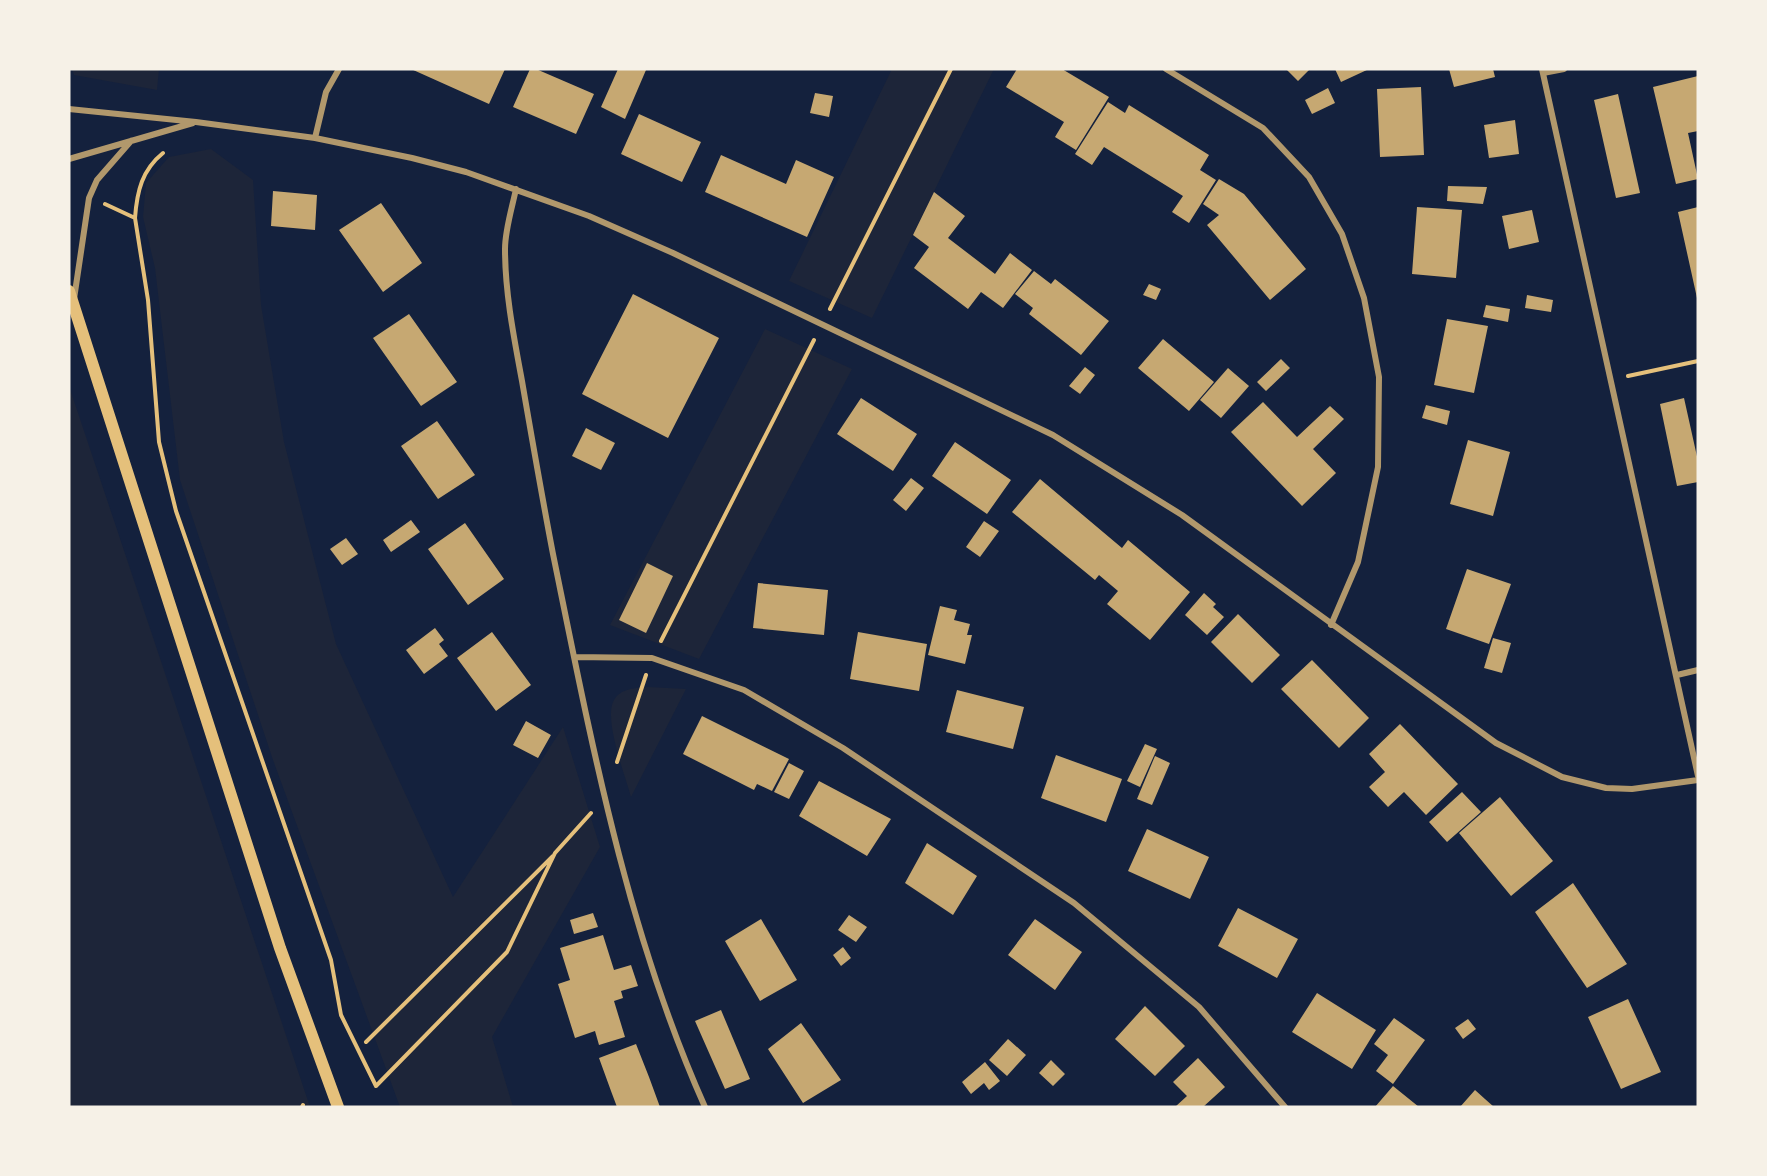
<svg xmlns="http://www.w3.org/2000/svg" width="1767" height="1176" font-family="'Fira Sans',sans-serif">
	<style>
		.green { fill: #1d2539 }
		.building { fill: #c6a872 }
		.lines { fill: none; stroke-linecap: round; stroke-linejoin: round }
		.path { stroke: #e5c07b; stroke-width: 4 }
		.minor { stroke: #b1986c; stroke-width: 6 }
		.secondary { stroke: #e5c07b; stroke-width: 12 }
	</style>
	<rect width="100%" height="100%" fill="#14213d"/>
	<path class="green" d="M 72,69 L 159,69 L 157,90 L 74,75 Z
		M 892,69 L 994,69 L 872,318 L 789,281 Z
		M 211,149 L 253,180 L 261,305 L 284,442 L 336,644 L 453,897 L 563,727 L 600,847 L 492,1037 L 513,1107 L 400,1107 L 273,760 L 180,480 L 155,268 L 143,217 L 146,183 L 169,157 Z
		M 765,329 L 852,369 L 699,659 L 610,625 Z
		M 69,386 L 310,1107 L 69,1107 Z
		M 648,687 L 686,689 L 631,797 C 625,775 603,718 614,700 C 621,688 636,688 648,687 Z"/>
	<path class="building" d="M 411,69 L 505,69 L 489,104 Z
		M 530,69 L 536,69 L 594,94 L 576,134 L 513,107 Z
		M 618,69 L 646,70 L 625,119 L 601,107 Z
		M 1017,69 L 1062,69 L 1109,97 L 1076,150 L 1055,137 L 1064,122 L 1006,87 Z
		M 1286,69 L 1310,69 L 1298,81 Z
		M 1335,69 L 1369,69 L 1341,82 Z
		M 1449,69 L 1493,69 L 1495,77 L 1454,87 Z
		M 1698,76 L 1698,131 L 1688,133 L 1698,179 L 1676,184 L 1653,87 Z
		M 1421,87 L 1424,155 L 1380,157 L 1377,89 Z
		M 1328,88 L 1335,103 L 1312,114 L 1305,100 Z
		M 815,93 L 833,96 L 829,117 L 810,113 Z
		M 1618,94 L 1640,193 L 1616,198 L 1594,100 Z
		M 1108,102 L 1125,113 L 1129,105 L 1209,155 L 1200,170 L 1216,180 L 1189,223 L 1172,212 L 1183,196 L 1104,147 L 1092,165 L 1075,154 Z
		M 639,114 L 701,142 L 682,182 L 621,154 Z
		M 1515,120 L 1519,154 L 1489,158 L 1484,125 Z
		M 721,155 L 786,184 L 796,160 L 834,177 L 807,237 L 705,192 Z
		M 1219,179 L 1244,194 L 1306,269 L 1270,300 L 1207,225 L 1219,215 L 1203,204 Z
		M 1448,186 L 1487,187 L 1483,204 L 1447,201 Z
		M 273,191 L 317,195 L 315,230 L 271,226 Z
		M 934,192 L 965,216 L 948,238 L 995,274 L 1010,253 L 1032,270 L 1003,308 L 981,292 L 968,309 L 914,268 L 929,247 L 913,235 Z
		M 381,203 L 422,263 L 383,292 L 339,230 Z
		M 1417,207 L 1462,210 L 1456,278 L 1412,274 Z
		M 1698,207 L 1698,298 L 1697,298 L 1678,212 Z
		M 1532,210 L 1539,242 L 1509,249 L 1502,216 Z
		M 1034,271 L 1051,284 L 1055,279 L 1109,321 L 1081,355 L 1029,314 L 1033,308 L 1015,294 Z
		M 1149,284 L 1161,289 L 1156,300 L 1143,295 Z
		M 633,294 L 719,338 L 668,438 L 582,394 Z
		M 1527,295 L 1553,300 L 1551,312 L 1525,308 Z
		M 1486,305 L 1510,309 L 1508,322 L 1483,317 Z
		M 409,314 L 457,382 L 421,406 L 373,338 Z
		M 1447,319 L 1488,326 L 1474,393 L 1434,385 Z
		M 1163,339 L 1214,382 L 1189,411 L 1138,368 Z
		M 1281,359 L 1290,368 L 1266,391 L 1257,382 Z
		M 1085,367 L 1095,375 L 1080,394 L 1069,386 Z
		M 1228,368 L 1249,386 L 1221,418 L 1200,400 Z
		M 861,398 L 917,434 L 893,471 L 837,434 Z
		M 1684,398 L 1698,461 L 1698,482 L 1677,486 L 1660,404 Z
		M 1263,402 L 1297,437 L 1330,406 L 1344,419 L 1313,449 L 1336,473 L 1302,506 L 1231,432 Z
		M 1426,405 L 1450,411 L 1447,425 L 1422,418 Z
		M 437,421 L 475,475 L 438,499 L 401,446 Z
		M 586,428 L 615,443 L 601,470 L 572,456 Z
		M 1468,440 L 1510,452 L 1493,516 L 1450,504 Z
		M 955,442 L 1011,480 L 987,514 L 932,476 Z
		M 911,478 L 924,488 L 906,511 L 893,500 Z
		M 1040,479 L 1122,548 L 1128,540 L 1190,592 L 1150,640 L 1107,604 L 1118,591 L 1099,575 L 1095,580 L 1012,512 Z
		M 411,520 L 420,532 L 391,552 L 383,540 Z
		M 984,521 L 999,531 L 980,557 L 966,547 Z
		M 465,523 L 504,579 L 468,605 L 428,549 Z
		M 346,538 L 358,554 L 342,565 L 330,549 Z
		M 647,563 L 673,576 L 646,633 L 619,620 Z
		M 1467,569 L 1511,584 L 1489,644 L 1446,629 Z
		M 758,583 L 828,590 L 824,635 L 753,628 Z
		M 1204,593 L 1216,604 L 1213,607 L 1224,617 L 1207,635 L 1185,615 Z
		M 940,606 L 957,610 L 954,620 L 970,624 L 967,635 L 972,635 L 965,664 L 928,655 Z
		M 1238,614 L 1280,655 L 1252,683 L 1211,642 Z
		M 435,628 L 444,640 L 439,644 L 448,656 L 424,674 L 406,650 Z
		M 492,632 L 531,685 L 496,711 L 457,658 Z
		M 858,632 L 927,644 L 919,691 L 850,679 Z
		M 1493,638 L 1511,643 L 1502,673 L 1484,668 Z
		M 1312,660 L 1369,718 L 1339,748 L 1281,689 Z
		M 957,690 L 1024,707 L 1013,749 L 946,732 Z
		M 702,716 L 789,759 L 772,791 L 757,784 L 754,790 L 683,754 Z
		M 526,721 L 551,735 L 538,758 L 513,745 Z
		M 1400,724 L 1458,784 L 1426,815 L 1404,792 L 1388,807 L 1369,787 L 1385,772 L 1369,754 Z
		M 1145,744 L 1157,749 L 1140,787 L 1127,781 Z
		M 1056,755 L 1122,779 L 1106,822 L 1041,798 Z
		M 1155,756 L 1170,763 L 1152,805 L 1137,799 Z
		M 789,763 L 804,771 L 789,799 L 774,792 Z
		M 819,781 L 891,819 L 867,856 L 799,816 Z
		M 1462,792 L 1481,812 L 1447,842 L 1429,822 Z
		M 1500,797 L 1553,861 L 1511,896 L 1459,833 Z
		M 1147,829 L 1209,857 L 1190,899 L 1128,871 Z
		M 927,843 L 977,876 L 953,915 L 905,883 Z
		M 1573,883 L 1627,964 L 1587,988 L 1535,912 Z
		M 1238,908 L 1298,939 L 1277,978 L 1218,946 Z
		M 593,913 L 598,927 L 574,934 L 570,920 Z
		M 849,915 L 867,927 L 856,942 L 838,930 Z
		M 761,919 L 797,980 L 760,1001 L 725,941 Z
		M 1035,919 L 1082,952 L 1055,990 L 1008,955 Z
		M 603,935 L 614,970 L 631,965 L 638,986 L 621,991 L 623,998 L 614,1001 L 625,1037 L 599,1045 L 595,1031 L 575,1038 L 558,984 L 570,980 L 560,948 Z
		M 843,947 L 851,958 L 841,966 L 833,955 Z
		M 1317,993 L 1376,1030 L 1352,1069 L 1292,1032 Z
		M 1628,999 L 1661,1072 L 1621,1089 L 1588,1017 Z
		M 1145,1006 L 1185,1046 L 1155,1076 L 1115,1039 Z
		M 721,1010 L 750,1079 L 725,1089 L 695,1021 Z
		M 1394,1018 L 1425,1040 L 1393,1084 L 1376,1071 L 1388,1055 L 1374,1044 Z
		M 1468,1019 L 1476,1029 L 1463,1039 L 1455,1028 Z
		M 801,1023 L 841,1080 L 803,1103 L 768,1049 Z
		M 1008,1039 L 1026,1055 L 1007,1076 L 989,1060 Z
		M 636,1044 L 649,1077 L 660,1107 L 617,1107 L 611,1091 L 599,1058 Z
		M 1198,1058 L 1225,1087 L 1203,1107 L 1175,1107 L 1187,1096 L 1173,1082 Z
		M 1051,1060 L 1065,1074 L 1053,1086 L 1039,1073 Z
		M 985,1062 L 1000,1081 L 989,1090 L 984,1083 L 971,1094 L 962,1082 Z
		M 1393,1086 L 1419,1107 L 1375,1107 Z
		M 1475,1090 L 1485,1099 L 1494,1107 L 1460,1107 Z"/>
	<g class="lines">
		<path class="path" d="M 105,204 L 135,218 L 148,300 L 159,442 L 176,511 L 331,960 L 341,1015 L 376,1086 L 507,952 L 555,853 L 591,813
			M 135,218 C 137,191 142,170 163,153
			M 830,309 L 951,69
			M 1628,376 L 1698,361
			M 661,641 L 814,340
			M 617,762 L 646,675
			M 366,1042 L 553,856
			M 302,1107 L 303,1105"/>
		<path class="minor" d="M 1166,69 L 1263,128 L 1309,177 L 1342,234 L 1364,298 L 1379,377 L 1378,467 L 1358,562 L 1331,625
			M 1542,69 L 1698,776
			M 1543,73 L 1564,69
			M 69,109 L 196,122 L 315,138 L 412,158 L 466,172 L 589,216 L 673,253 L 1053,435 L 1182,515 L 1496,743 L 1562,777 L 1606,788 L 1632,789 L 1698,780
			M 315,138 L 326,92 L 339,69
			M 69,159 L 193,123
			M 516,189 C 512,208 505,230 505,249 C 505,293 514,338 522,381 C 532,439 542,497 553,554 C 591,740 627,933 705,1107
			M 74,299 L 89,198 L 97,180 L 131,141
			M 574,657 L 652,658 L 744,690 L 843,748 L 1074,903 L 1199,1007 L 1285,1107
			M 1677,675 L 1698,670"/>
		<path class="secondary" d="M 69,291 L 280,948 L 338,1107"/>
	</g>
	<rect width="1767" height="1176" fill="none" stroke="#f6f1e7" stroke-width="141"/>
</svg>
